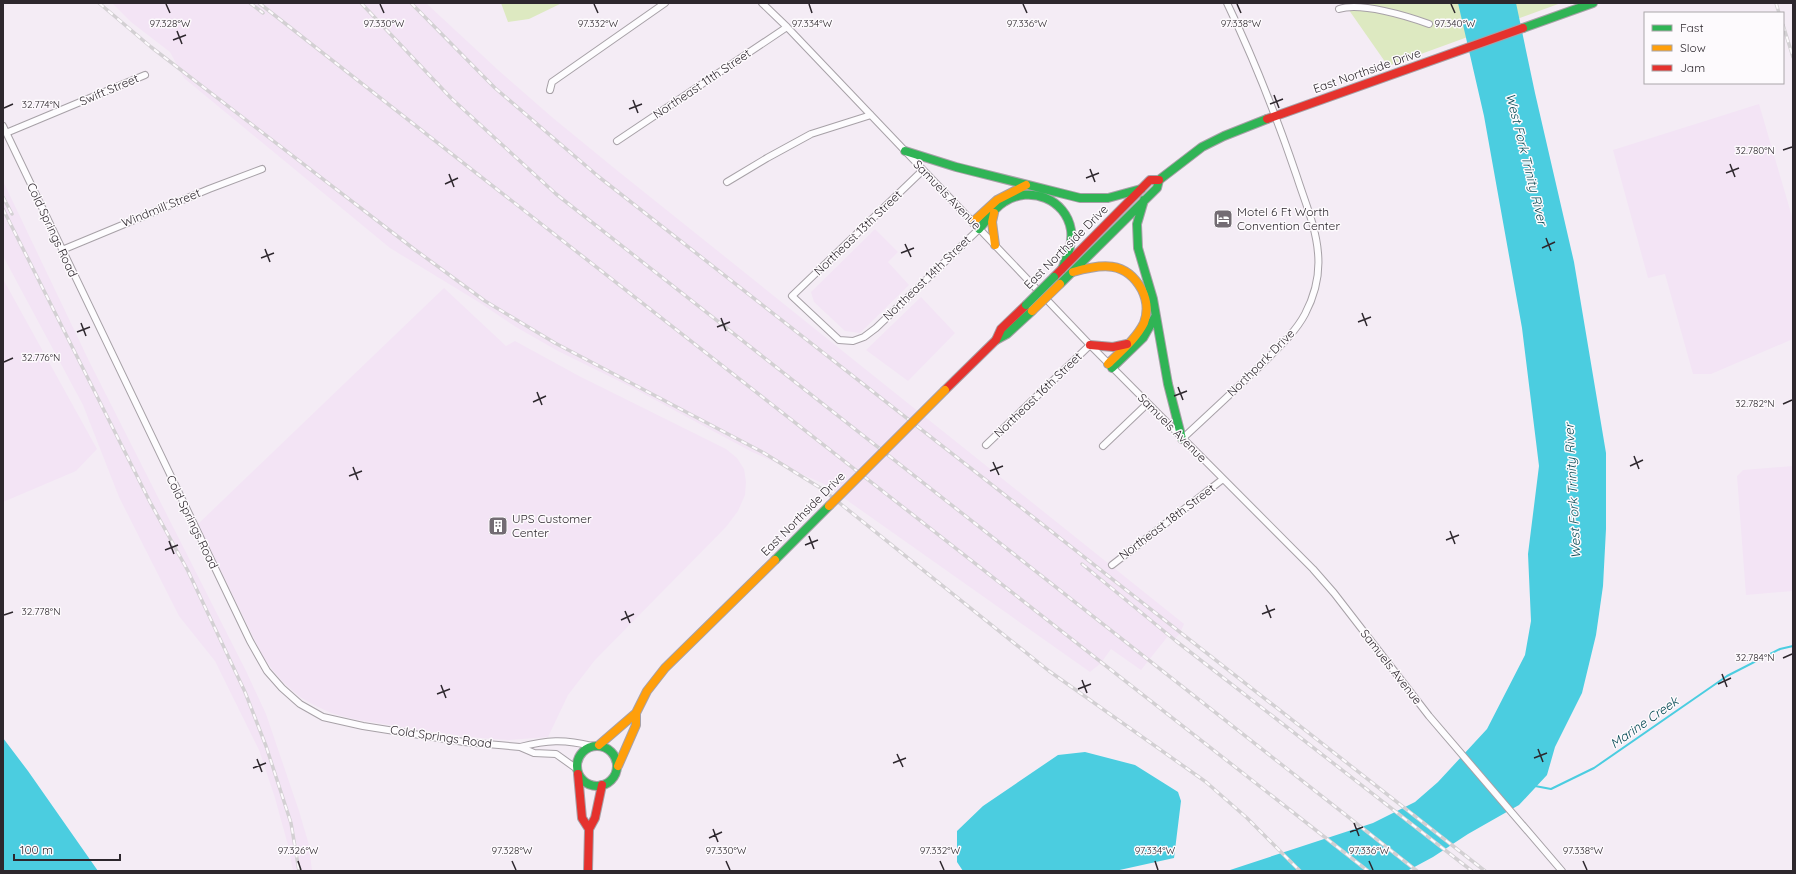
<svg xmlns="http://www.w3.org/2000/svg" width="1796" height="874" font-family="Quicksand,sans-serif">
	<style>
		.built { fill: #f3e4f5 }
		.green { fill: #dde9c1 }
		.water { fill: #4bcde0 }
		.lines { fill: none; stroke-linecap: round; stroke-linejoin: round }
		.stream { stroke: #4bcde0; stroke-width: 2 }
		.street-casing { stroke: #a7a1a7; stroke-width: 8 }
		.fast-casing { stroke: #a7a1a7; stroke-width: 10 }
		.slow-casing { stroke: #a7a1a7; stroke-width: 10 }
		.jam-casing { stroke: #a7a1a7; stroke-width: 10 }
		.street { stroke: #fdfcfe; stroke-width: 6 }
		.fast { stroke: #30b455; stroke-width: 8 }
		.slow { stroke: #ff9f0a; stroke-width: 8 }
		.jam { stroke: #e5322d; stroke-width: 8 }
		.rail-casing { stroke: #d3d0d3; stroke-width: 3.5 }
		.rail { stroke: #fdfafd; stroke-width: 2; stroke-dasharray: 6; stroke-linecap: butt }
		.fast-bridge-casing { stroke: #a7a1a7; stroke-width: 10; stroke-linecap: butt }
		.slow-bridge-casing { stroke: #a7a1a7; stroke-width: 10; stroke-linecap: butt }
		.fast-bridge { stroke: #30b455; stroke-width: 8 }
		.slow-bridge { stroke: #ff9f0a; stroke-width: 8 }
		.ticks { fill: none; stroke: #2d272d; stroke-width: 1.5 }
		.labels { text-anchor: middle; stroke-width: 3; stroke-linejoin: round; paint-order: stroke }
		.street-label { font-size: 12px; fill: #2d272d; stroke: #fdfafd }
		.poi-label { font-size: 12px; fill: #2d272d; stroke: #fdfafd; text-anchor: start }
		.water-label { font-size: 13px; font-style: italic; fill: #084c56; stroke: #fdfafd }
		.ticks-label { font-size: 10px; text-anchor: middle; fill: #2d272d; stroke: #fdfafd; stroke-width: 3; stroke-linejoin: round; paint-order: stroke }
	</style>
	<rect width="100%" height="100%" fill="#f4ecf5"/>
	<path class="built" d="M 112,3 L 426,3 L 497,69 L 553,118 L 619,172 L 1184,624 L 1180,633 L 1174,640 L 1168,636 L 1141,670 L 1111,649 L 1101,663 L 1090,672 L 824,484 L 752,452 L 633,388 L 558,351 L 516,327 L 477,301 L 390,248 L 184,78 L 170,52 L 131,22 Z
		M 1759,104 L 1793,220 L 1793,339 L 1711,374 L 1693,374 L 1665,274 L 1648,278 L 1613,150 Z
		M 3,181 L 89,361 L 246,671 L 266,714 L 299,811 L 309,845 L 312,871 L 293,871 L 289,849 L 275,798 L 259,750 L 215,661 L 179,616 L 119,497 L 83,405 L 3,256 Z
		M 875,229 L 898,252 L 888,262 L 909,285 L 860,333 L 845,331 L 814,302 L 811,292 Z
		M 3,279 L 97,449 L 76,471 L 3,502 Z
		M 444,288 L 506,346 L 515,341 L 579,376 L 726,449 L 737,458 L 744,469 L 746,482 L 745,495 L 738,511 L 726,527 L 595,660 L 568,695 L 548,737 L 509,740 L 481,738 L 433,732 L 353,719 L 331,713 L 314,705 L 300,697 L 285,684 L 275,673 L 263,657 L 198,524 Z
		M 921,297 L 955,333 L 908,381 L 866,350 Z
		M 1793,466 L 1793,591 L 1746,595 L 1737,476 L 1743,470 Z"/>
	<path class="green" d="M 501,3 L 562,3 L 529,19 L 508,22 Z
		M 1344,3 L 1561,3 L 1388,66 Z"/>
	<path class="water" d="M 1458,3 L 1516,3 L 1535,93 L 1574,262 L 1606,453 L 1606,529 L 1603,586 L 1596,635 L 1582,693 L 1555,747 L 1547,775 L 1519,805 L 1468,834 L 1433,857 L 1407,871 L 1227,871 L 1373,823 L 1415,802 L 1438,782 L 1487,729 L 1525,655 L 1531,621 L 1528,554 L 1539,466 L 1522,328 L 1484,116 Z
		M 3,738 L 28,771 L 98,871 L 3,871 Z
		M 1085,752 L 1135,765 L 1178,792 L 1181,801 L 1174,858 L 1115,871 L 963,871 L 957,862 L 957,831 L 983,806 L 1058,755 Z"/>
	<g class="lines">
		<path class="stream" d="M 1535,786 L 1551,789 L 1594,768 L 1727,676 L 1780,649 L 1793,646"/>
		<defs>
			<path id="street" d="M 762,3 L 787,27 L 1090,345 L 1313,569 L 1334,593 L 1429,716 L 1562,871
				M 1339,9 C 1361,2 1407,16 1429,24
				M 550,90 L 552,82 L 665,3
				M 3,126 L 250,641 L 267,671 L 282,688 L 300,704 L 323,717 L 363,726 L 464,742 L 520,747 L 534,753 L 556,754 L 577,769
				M 6,133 L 145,75
				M 617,141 L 787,27
				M 923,170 L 792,296 L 839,340 L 853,341 L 864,337 L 876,328 L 979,229
				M 727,182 L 767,158 L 811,134 L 871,115
				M 62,250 L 209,189 L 262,169
				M 1182,439 C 1209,414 1236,389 1262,364 C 1277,349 1295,333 1305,314 C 1315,295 1320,274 1318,253 C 1316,227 1305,202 1297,177 C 1277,118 1254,59 1227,3
				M 986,445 L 1090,345
				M 1103,446 L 1147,404
				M 1112,565 L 1223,479
				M 520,747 C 547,740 564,739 592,746"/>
			<path id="fast" d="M 1523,28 L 1593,3
				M 905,151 L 956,167 L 1080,198 L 1108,198 L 1141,189
				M 1144,200 L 1137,224 L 1138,248 L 1153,299 L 1168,384 L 1182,439
				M 979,229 C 987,220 994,208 1004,202 C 1030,185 1066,199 1071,230 C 1073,244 1067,257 1062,269
				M 1060,284 L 1157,188 L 1159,180 L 1202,147 L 1224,136 L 1267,119
				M 996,340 L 1007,334 L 1032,311
				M 1112,368 L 1143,338 L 1155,317
				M 775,560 L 829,506
				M577 766a20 20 0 1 1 40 0a20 20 0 1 1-40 0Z"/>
			<path id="slow" d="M 994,213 L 992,222 L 995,245
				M 973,222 L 997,200 L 1026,185
				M 1073,272 C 1101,264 1126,260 1142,290 C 1147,300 1148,312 1144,323 C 1136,339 1121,351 1108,364
				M 599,745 L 636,713 L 647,691 L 665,668 L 775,560
				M 618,766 L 636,725 L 636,713"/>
			<path id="jam" d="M 1267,119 L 1523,28
				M 1054,277 L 1150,180 L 1159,180
				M 1090,345 L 1113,347 L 1127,344
				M 945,390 L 996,340 L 1001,329 L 1026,305
				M 578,774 L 582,818 L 589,829
				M 588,871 L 589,829 L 595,818 L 602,785"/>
		</defs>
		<use href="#street" class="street-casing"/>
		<use href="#fast" class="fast-casing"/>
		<use href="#slow" class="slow-casing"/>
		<use href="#jam" class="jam-casing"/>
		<use href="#street" class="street"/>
		<use href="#fast" class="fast"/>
		<use href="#slow" class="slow"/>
		<use href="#jam" class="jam"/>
		<defs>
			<path id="rail" d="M 99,3 L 151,47 L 414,249 L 485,301 L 555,343 L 764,453 L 822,489 L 1049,671 L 1206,782 L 1247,818 L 1300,871
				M 250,3 L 263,13
				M 259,3 L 1368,871
				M 361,3 L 451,98 L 556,194 L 1417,871
				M 411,3 L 495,88 L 599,177 L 1485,871
				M 1776,3 L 1779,13
				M 1783,25 L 1793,57
				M 3,197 L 12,214
				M 3,209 L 150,502 L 188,571 L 245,692 L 266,746 L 291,823 L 299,871
				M 1082,564 L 1176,641 L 1472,871"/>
		</defs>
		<use href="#rail" class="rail-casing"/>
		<use href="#rail" class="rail"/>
		<defs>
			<path id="fast-bridge" d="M 1026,305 L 1054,277"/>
			<path id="slow-bridge" d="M 1032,311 L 1060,284
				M 829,506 L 945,390"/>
		</defs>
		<use href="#fast-bridge" class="fast-bridge-casing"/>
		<use href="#slow-bridge" class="slow-bridge-casing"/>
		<use href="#fast-bridge" class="fast-bridge"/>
		<use href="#slow-bridge" class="slow-bridge"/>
	</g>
	<path class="ticks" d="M 166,4 L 170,13M 380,4 L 384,13M 594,4 L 598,13M 809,4 L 812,13M 1023,4 L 1027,13M 1237,4 L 1241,13M 1451,4 L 1455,13M 177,31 L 182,44M 173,40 L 186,35M 1274,95 L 1279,108M 633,100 L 638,113M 1270,104 L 1283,99M 4,108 L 13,104M 629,109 L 642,104M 1783,150 L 1792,147M 1730,164 L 1735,177M 1090,169 L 1095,182M 1726,173 L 1739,168M 449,174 L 454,187M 1086,178 L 1099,173M 445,184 L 458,178M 1546,238 L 1551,251M 905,244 L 911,257M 1542,248 L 1555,242M 265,249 L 270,262M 901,253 L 914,248M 261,258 L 274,253M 1362,313 L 1367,326M 721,318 L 726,331M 1358,322 L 1371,317M 81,323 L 86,336M 717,327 L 730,322M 77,332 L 90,327M 4,362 L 13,358M 1178,387 L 1183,400M 537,392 L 542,405M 1174,396 L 1187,391M 533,402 L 546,396M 1783,404 L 1792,400M 1634,456 L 1639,469M 993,462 L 999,475M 1630,466 L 1643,460M 353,467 L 358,480M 990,471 L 1003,466M 349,476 L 362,471M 1450,531 L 1455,544M 809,536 L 814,549M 1446,540 L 1459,535M 169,541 L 174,554M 805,545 L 818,540M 165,550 L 178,545M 1266,605 L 1271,618M 625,611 L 630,623M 1262,614 L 1275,609M 4,615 L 13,612M 621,620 L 634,614M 1783,658 L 1792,654M 1722,674 L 1727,687M 1082,680 L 1087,693M 1718,684 L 1731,678M 441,685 L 446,698M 1078,689 L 1091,684M 437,694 L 450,689M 1538,749 L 1543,762M 897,754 L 903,767M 1534,758 L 1547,753M 257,759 L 262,772M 893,763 L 906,758M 253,768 L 266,763M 1354,823 L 1359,836M 713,829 L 718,842M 1350,832 L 1363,827M 709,838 L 722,832M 298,861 L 301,870M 512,861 L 516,870M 726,861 L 730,870M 940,861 L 944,870M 1155,861 L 1158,870M 1369,861 L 1373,870M 1583,861 L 1587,870"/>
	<defs>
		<symbol id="hotel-square" viewBox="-11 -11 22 22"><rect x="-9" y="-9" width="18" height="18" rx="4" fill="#736c73" stroke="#fdfafd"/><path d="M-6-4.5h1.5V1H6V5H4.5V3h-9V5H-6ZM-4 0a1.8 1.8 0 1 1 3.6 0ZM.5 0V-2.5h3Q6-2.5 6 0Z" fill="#fff"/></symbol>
		<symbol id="building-square" viewBox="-11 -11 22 22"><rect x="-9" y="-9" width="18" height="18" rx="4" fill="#736c73" stroke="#fdfafd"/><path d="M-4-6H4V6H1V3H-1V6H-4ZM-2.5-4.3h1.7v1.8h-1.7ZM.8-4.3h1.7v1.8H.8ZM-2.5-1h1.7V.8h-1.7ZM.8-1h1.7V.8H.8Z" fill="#fff"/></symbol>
	</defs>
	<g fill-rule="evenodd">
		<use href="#hotel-square" x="1212" y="208" width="22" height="22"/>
		<use href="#building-square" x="487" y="515" width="22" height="22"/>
	</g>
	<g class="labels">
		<g class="street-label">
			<text transform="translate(1367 71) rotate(-19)" y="4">East Northside Drive</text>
			<text transform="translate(702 84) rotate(-34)" y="4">Northeast 11th Street</text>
			<text transform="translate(109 90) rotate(-23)" y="4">Swift Street</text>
			<text transform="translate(947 195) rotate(46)" y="4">Samuels Avenue</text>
			<text transform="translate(161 208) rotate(-22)" y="4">Windmill Street</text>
			<text transform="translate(52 230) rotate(65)" y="4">Cold Springs Road</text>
			<text transform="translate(858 233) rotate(-44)" y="4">Northeast 13th Street</text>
			<text transform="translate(1066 247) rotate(-45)" y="4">East Northside Drive</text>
			<text transform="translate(927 278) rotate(-44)" y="4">Northeast 14th Street</text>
			<text transform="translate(1261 363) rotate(-45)" y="4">Northpark Drive</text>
			<text transform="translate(1038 395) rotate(-44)" y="4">Northeast 16th Street</text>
			<text transform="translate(1172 428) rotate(45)" y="4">Samuels Avenue</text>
			<text transform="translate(803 514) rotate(-45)" y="4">East Northside Drive</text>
			<text transform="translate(192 522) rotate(64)" y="4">Cold Springs Road</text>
			<text transform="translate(1167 522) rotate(-37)" y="4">Northeast 18th Street</text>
			<text transform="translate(1391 667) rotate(52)" y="4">Samuels Avenue</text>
			<text transform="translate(441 737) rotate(8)" y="4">Cold Springs Road</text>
		</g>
		<g class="poi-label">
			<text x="1237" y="216">Motel 6 Ft Worth<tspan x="1237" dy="14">Convention Center</tspan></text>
			<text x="512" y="523">UPS Customer<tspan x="512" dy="14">Center</tspan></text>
		</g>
		<g class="water-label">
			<text transform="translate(1527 159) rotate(76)" y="5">West Fork Trinity River</text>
			<text transform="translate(1572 491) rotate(-93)" y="5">West Fork Trinity River</text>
			<text transform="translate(1644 722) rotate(-35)" y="5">Marine Creek</text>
		</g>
	</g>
	<g class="ticks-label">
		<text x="170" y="27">97.328°W</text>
		<text x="1455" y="27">97.340°W</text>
		<text x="384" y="27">97.330°W</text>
		<text x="598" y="27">97.332°W</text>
		<text x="812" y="27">97.334°W</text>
		<text x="1027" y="27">97.336°W</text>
		<text x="1241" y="27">97.338°W</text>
		<text x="41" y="108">32.774°N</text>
		<text x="1755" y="154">32.780°N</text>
		<text x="41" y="361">32.776°N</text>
		<text x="1755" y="407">32.782°N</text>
		<text x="41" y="615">32.778°N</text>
		<text x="1755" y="661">32.784°N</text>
		<text x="298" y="854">97.326°W</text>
		<text x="512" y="854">97.328°W</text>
		<text x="726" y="854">97.330°W</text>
		<text x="940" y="854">97.332°W</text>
		<text x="1155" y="854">97.334°W</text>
		<text x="1369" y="854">97.336°W</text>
		<text x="1583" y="854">97.338°W</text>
	</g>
	<rect width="1796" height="874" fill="none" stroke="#2d272d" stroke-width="8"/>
	<rect x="1644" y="12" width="140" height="72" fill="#fdfafd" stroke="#aaa6aa"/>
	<rect x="1652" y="25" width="20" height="6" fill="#30b455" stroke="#aaa6aa"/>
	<text x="1680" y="32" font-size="12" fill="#2d272d">Fast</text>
	<rect x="1652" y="45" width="20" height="6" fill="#ff9f0a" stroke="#aaa6aa"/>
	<text x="1680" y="52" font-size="12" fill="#2d272d">Slow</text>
	<rect x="1652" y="65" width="20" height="6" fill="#e5322d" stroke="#aaa6aa"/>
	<text x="1680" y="72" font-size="12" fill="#2d272d">Jam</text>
	<path d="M14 854v6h106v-6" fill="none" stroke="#2d272d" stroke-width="2"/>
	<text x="20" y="854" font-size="12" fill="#2d272d" stroke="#fdfafd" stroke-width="3" paint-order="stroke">100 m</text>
</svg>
